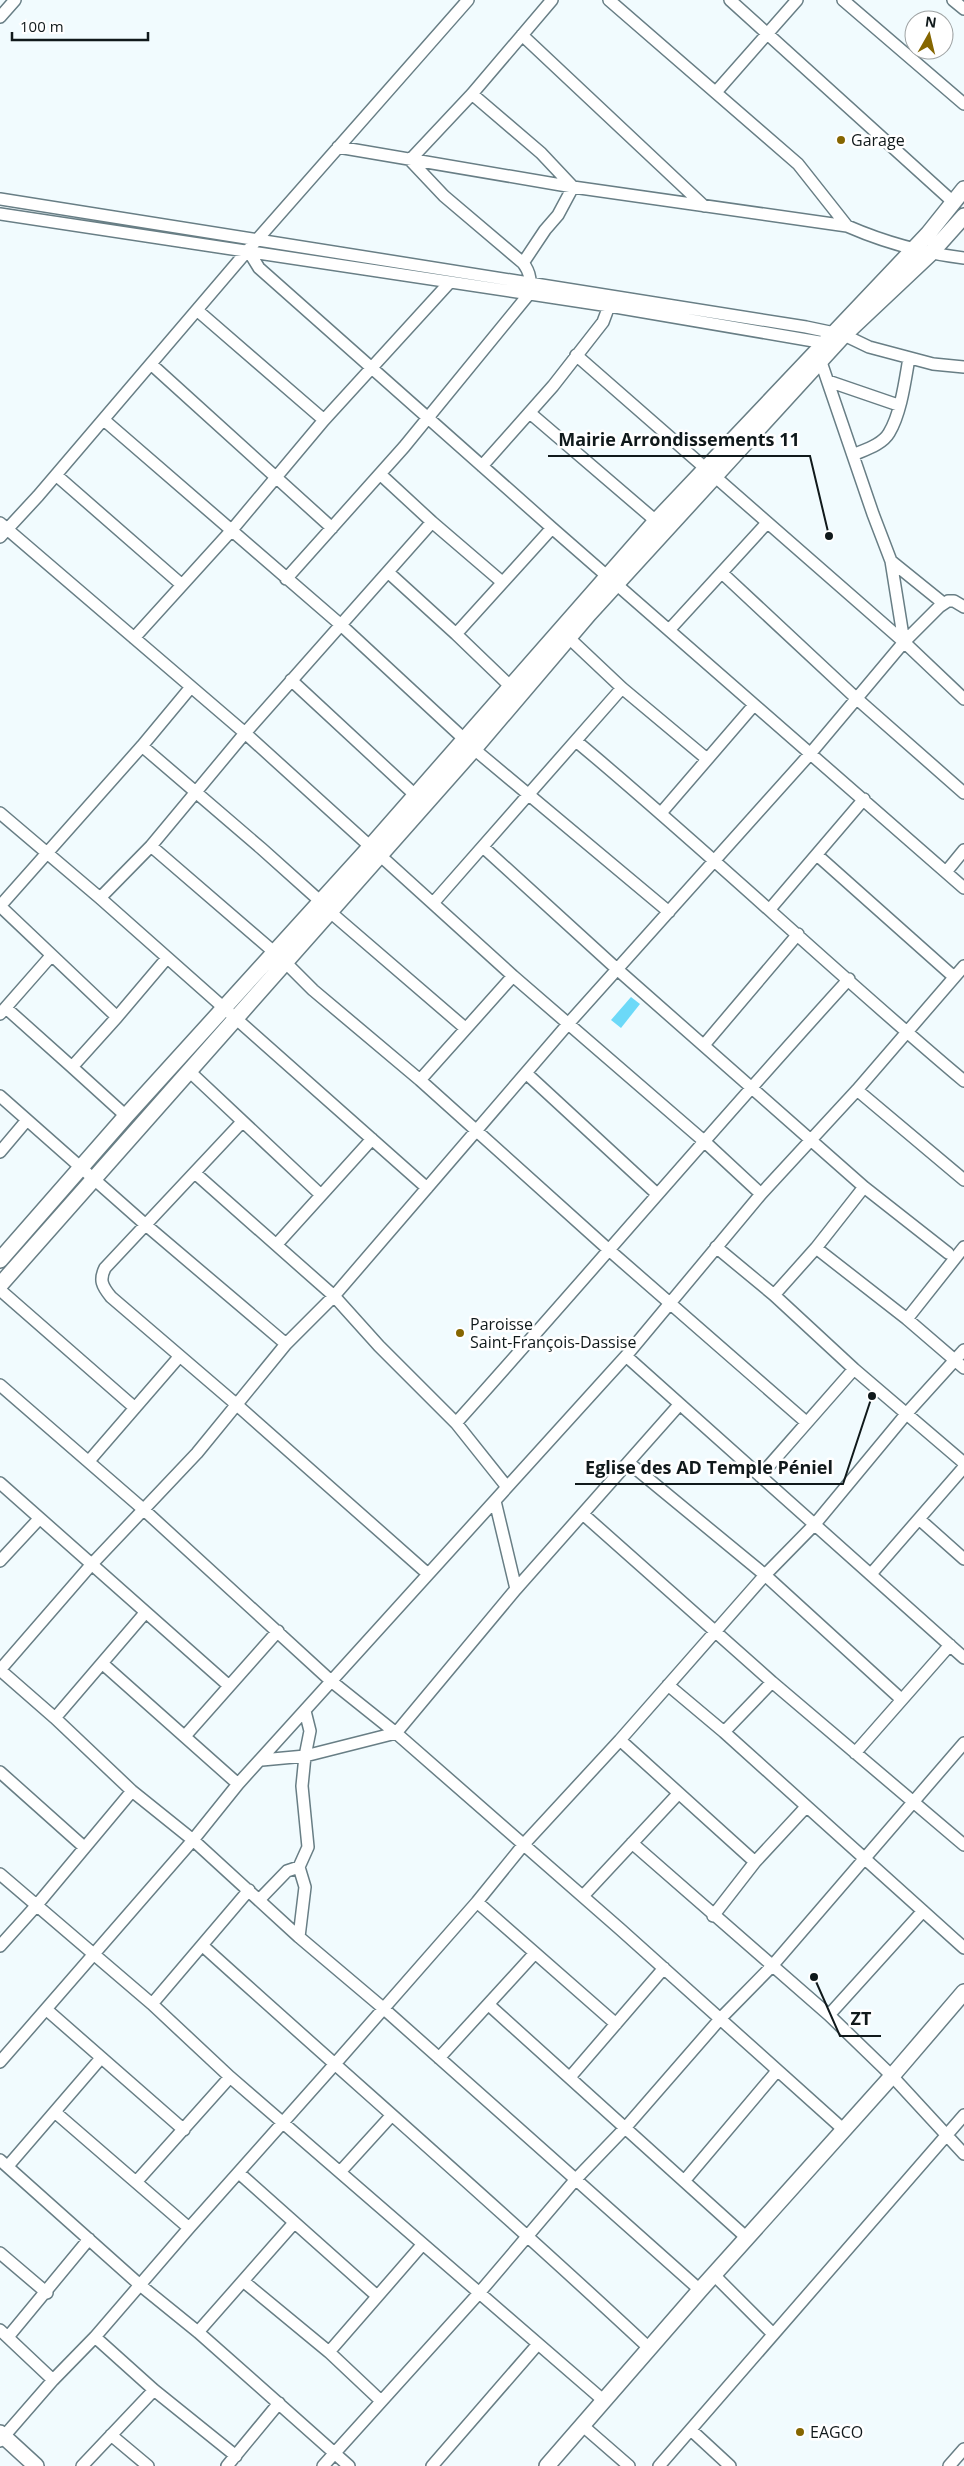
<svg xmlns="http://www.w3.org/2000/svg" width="964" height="2466" font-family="'Open Sans',sans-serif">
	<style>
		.green { fill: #6cd9f8 }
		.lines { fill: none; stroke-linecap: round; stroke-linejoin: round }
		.street-casing { stroke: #687e85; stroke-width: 14 }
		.secondary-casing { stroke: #687e85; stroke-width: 18 }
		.street { stroke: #fff; stroke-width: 11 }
		.secondary { stroke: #fff; stroke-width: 15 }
		.poi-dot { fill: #856600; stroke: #fff; stroke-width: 2 }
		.labels { text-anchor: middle; stroke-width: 5; stroke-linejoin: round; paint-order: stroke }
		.poi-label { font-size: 16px; fill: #10191b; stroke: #fff; text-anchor: start }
		.leader { fill: none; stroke: #10191b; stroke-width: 2 }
		.callout-dot { fill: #10191b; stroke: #fff; stroke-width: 2 }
		.callout-label { font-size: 18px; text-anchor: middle; font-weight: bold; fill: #10191b; stroke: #fff; stroke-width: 5; stroke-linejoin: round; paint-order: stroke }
	</style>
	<rect width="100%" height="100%" fill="#f1fbfe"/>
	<path class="green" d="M 631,997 L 640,1004 L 621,1028 L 611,1020 Z"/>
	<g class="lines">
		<defs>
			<path id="street" d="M 609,0 L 798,164 L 847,226
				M 730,0 L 952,201
				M 843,0 L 964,104
				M 953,0 L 964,9
				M 0,17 L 15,0
				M 522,35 L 704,206
				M 716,92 L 797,0
				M 472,94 L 541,153 L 573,187 L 558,215 L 545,230 L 523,263
				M 338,147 L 573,187 L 847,226 C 886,243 922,253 964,258
				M 0,199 L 806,327 L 844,335 L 869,347 L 933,364 L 964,367
				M 0,214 L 609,306 L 831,344
				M 248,250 L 259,268 L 552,528 L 964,888
				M 198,311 L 324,420
				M 576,355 L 904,642 L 964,699
				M 821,362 L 873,514 L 891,561 L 904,642
				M 151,364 L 332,528
				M 828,381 L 898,405
				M 530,413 L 656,521
				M 104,420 L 341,625 L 463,738
				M 853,455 C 864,450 882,445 889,433 C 901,413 905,381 909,358
				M 482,466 L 553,386 L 603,322 L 609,306
				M 380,474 L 432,522 L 502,582
				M 56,475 L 182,585
				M 0,523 L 245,733 L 513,976 L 705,1142 L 761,1194
				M 0,537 L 38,496 L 248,250 L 468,0
				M 891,561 L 943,603
				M 389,573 L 456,634 L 510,686
				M 722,573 L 856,698 L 964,793
				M 286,579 L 404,447 L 529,294 C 531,282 531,273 523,263 L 444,196 L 410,160 L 472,94 L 552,0
				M 670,629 L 767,523
				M 456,634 L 552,528
				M 134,638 L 231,531 L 324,420 L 450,282
				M 569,638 L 622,688 L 707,759
				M 291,680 L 414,794
				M 576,741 C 708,851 832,970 964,1081
				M 142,746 L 262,849 L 320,901
				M 474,749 L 669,912
				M 0,813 L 100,898 L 427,1188
				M 661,813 L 754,705
				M 151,846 L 274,952
				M 483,847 L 618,970 L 864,1187 L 948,1253
				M 817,855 L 954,977
				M 946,872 L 964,850
				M 100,898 L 151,846 L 245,733 L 432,522
				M 434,902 L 622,688
				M 0,906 L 142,746 L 191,687
				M 0,906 L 117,1017 L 167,958
				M 770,909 L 864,799
				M 329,911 L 465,1028
				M 284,961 L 313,990 L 420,1080 L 609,1250 L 806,1422
				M 6,1008 L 72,1067 L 117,1017
				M 0,1014 L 51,956
				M 704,1045 L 798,934
				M 72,1067 L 126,1116
				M 189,1071 L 321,1195
				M 527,1074 L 657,1194
				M 420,1080 L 513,976
				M 857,1090 L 964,1180
				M 0,1096 L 147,1226 L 286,1344
				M 242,1122 L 105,1268 C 99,1280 102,1286 111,1297 L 237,1405 L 428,1574
				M 0,1152 L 27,1120
				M 196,1174 L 334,1296 L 379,1346 L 456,1423
				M 277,1244 L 372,1139
				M 716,1247 L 774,1295 L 854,1369 L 964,1463
				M 816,1248 L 907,1319 L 964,1368
				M 0,1290 L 135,1408
				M 774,1295 L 816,1248 L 864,1187
				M 907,1319 L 964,1247
				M 626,1356 L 964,1658
				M 0,1385 L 143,1509 L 331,1681 L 396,1733 L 620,1929 L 844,2130
				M 89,1461 L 179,1357
				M 629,1463 L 765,1575 L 901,1699
				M 760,1476 L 854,1369
				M 0,1483 L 228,1685
				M 507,1487 L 456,1423 C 588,1276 716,1125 849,979
				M 495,1501 L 516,1589
				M 584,1515 L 772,1682 L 964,1845
				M 919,1519 L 964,1559
				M 0,1561 L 39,1519
				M 871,1574 L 964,1467
				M 103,1664 L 238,1784
				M 0,1670 L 91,1565 L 197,1453 L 286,1344 L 334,1296 L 568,1024 L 810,754 L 904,642 L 939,607 L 948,601 L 954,601 L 964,607
				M 0,1670 L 55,1718 L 132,1791 L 193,1840 L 299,1937 L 383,2008 L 700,2290
				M 668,1685 L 724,1732 L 964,1948
				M 55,1718 L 145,1613
				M 724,1732 L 772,1682
				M 185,1736 L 278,1631
				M 620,1740 L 755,1862
				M 855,1753 L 950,1645
				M 262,1760 L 305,1756 L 396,1733 L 516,1589 L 679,1405
				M 0,1772 L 84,1847
				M 632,1843 L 829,2015 L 892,2076 L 964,2154
				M 299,1867 L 308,1847 L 302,1786 L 305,1756 L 310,1731 L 305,1711
				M 0,1874 L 152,2004 L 230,2077 L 603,2400
				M 583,1896 L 678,1794
				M 259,1900 L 287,1871 L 299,1867 L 305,1887 L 299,1937
				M 477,1902 L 616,2024
				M 713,1916 L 755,1862 L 806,1807
				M 0,1946 L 36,1906 L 132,1791
				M 203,1946 C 351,2080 503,2211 649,2348
				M 152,2004 L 249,1890
				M 489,2005 L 747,2238
				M 47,2010 L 184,2130
				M 829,2015 L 923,1911
				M 439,2058 L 535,1953
				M 0,2062 L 193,1840 L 238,1784 L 626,1356 L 761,1194 L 857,1090 L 964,966
				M 571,2076 L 664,1968
				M 56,2113 L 189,2228
				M 0,2160 L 140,2285 L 198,2332 L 349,2466
				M 8,2166 L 101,2058
				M 340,2172 L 391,2116
				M 239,2173 L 377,2296
				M 685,2180 L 777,2071
				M 137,2181 L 230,2077
				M 0,2253 L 47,2293
				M 714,2275 L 773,2334
				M 243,2281 L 329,2352 L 381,2401
				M 0,2330 L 53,2380
				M 198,2332 L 294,2223
				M 8,2337 L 89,2239
				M 95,2337 L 154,2390 L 236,2456
				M 329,2352 L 422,2245
				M 583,2426 L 629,2466
				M 691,2430 L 730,2466
				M 111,2435 L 148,2466
				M 0,2441 L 53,2380 L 95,2337 L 189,2228 L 334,2065 L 477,1902 L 524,1844 L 620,1740 L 765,1575 L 815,1524 L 907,1413 L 964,1350
				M 82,2466 L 154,2390
				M 227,2466 L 279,2403
				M 323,2466 L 480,2292 L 576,2179 L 626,2127 L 720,2019 L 772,1966 L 964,1743
				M 432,2466 L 538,2344
				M 659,2466 L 964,2115
				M 949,2466 L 964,2449"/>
			<path id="secondary" d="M 0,1260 L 126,1116 L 370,847 L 656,521 L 928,234 L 964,189
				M 0,1285 L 474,749 L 589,614 L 844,335 L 930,254 L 964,216
				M 0,2433 L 36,2466
				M 547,2466 L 700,2290 L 892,2076 L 964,1992"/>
		</defs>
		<use href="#street" class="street-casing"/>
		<use href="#secondary" class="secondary-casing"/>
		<use href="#street" class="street"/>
		<use href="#secondary" class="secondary"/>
	</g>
	<g class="poi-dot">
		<circle cx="841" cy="140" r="5"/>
		<circle cx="460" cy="1333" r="5"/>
		<circle cx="800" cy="2432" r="5"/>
	</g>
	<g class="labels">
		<g class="poi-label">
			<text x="851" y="146">Garage</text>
			<text x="470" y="1330">Paroisse<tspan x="470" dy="18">Saint-François-Dassise</tspan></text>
			<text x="810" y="2438">EAGCO</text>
		</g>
	</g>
	<path class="leader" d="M829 536L810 456H548M872 1396L843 1484H575M814 1977L840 2036H881"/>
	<g class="callout-dot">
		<circle cx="829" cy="536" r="5"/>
		<circle cx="872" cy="1396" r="5"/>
		<circle cx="814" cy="1977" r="5"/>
	</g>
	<g class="callout-label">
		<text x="679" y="446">Mairie Arrondissements 11</text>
		<text x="709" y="1474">Eglise des AD Temple Péniel</text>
		<text x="861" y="2025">ZT</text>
	</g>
	<g transform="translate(929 35) rotate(8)"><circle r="24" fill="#ffffff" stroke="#9fa3a4"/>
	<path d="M0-4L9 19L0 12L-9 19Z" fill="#856600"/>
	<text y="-8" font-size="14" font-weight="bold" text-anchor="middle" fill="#10191b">N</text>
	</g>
	<path d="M12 32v8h136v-8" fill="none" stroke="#10191b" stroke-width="2.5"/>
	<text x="20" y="32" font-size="15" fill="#10191b" stroke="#ffffff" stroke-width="4" paint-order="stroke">100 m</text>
</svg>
